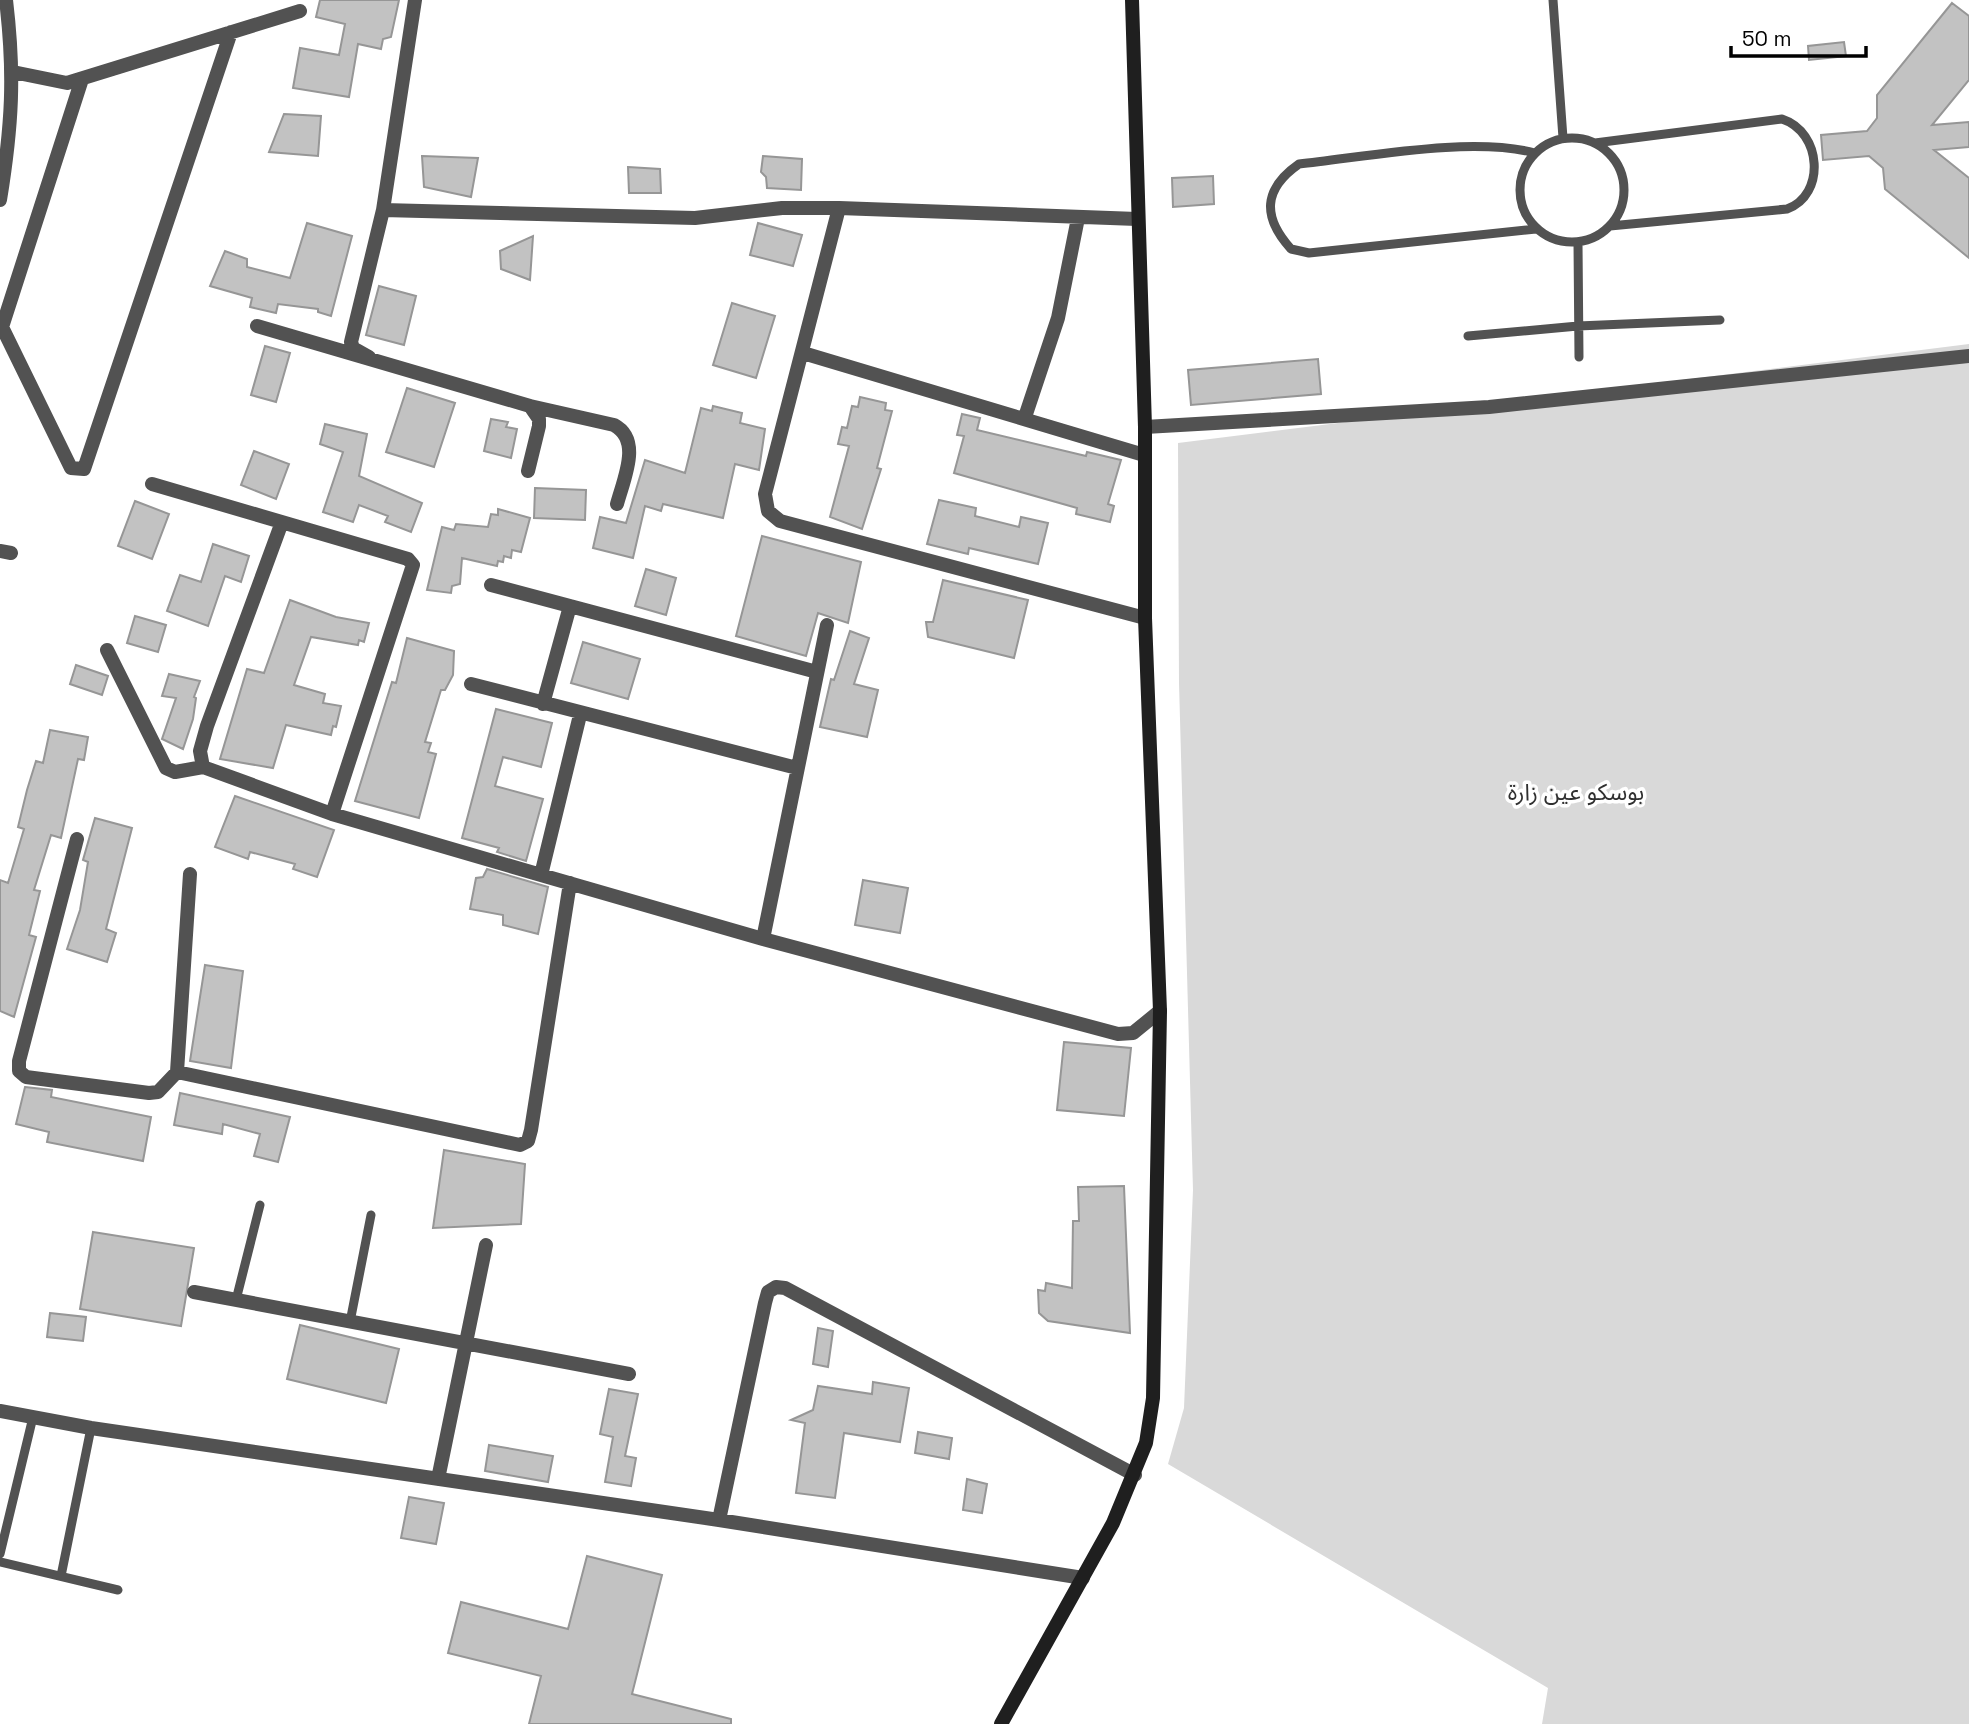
<svg xmlns="http://www.w3.org/2000/svg" width="1969" height="1724" font-family="'Space Grotesk','Noto Sans Arabic',sans-serif">
	<style>
		.green { fill: #d9d9d9 }
		.building { fill: #c2c2c2; stroke: #969696; stroke-width: 2 }
		.lines { fill: none; stroke-linecap: round; stroke-linejoin: round }
		.service { stroke: #525252; stroke-width: 9 }
		.minor { stroke: #525252; stroke-width: 14 }
		.secondary { stroke: #1f1f1f; stroke-width: 14 }
		.labels { text-anchor: middle; stroke-width: 7; stroke-linejoin: round; paint-order: stroke }
		.park-label { font-size: 23px; fill: #303030; stroke: #fff }
	</style>
	<rect width="100%" height="100%" fill="#fff"/>
	<path class="green" d="M 1969,344 L 1969,1724 L 1542,1724 L 1548,1688 L 1168,1464 L 1184,1408 L 1193,1190 L 1179,683 L 1178,443 Z"/>
	<path class="building" d="M 320,0 L 399,0 L 391,37 L 383,39 L 381,49 L 358,44 L 349,97 L 293,88 L 300,48 L 339,55 L 345,24 L 316,17 Z
		M 1952,3 L 1969,16 L 1969,80 L 1932,125 L 1969,122 L 1969,147 L 1934,150 L 1969,178 L 1969,258 L 1885,189 L 1883,168 L 1869,156 L 1823,160 L 1821,135 L 1867,131 L 1877,118 L 1877,95 Z
		M 1844,42 L 1846,56 L 1809,60 L 1808,46 Z
		M 284,114 L 321,116 L 318,156 L 269,152 Z
		M 422,156 L 478,158 L 471,197 L 424,187 Z
		M 763,156 L 802,159 L 801,190 L 767,188 L 766,177 L 761,172 Z
		M 628,167 L 660,169 L 661,193 L 629,193 Z
		M 1213,176 L 1214,204 L 1173,207 L 1172,178 Z
		M 307,223 L 352,236 L 331,316 L 318,312 L 318,309 L 278,304 L 276,313 L 250,307 L 252,298 L 210,286 L 225,251 L 247,259 L 247,267 L 290,278 Z
		M 758,223 L 802,235 L 793,266 L 750,255 Z
		M 533,236 L 530,280 L 501,269 L 500,251 Z
		M 379,286 L 416,296 L 404,345 L 366,335 Z
		M 732,303 L 775,316 L 756,378 L 713,365 Z
		M 265,346 L 290,353 L 276,402 L 251,395 Z
		M 1318,359 L 1321,394 L 1191,405 L 1188,370 Z
		M 407,388 L 455,403 L 434,467 L 386,452 Z
		M 860,397 L 886,403 L 885,410 L 892,411 L 877,468 L 881,469 L 862,529 L 830,517 L 849,446 L 838,444 L 842,427 L 847,428 L 852,406 L 858,407 Z
		M 713,406 L 742,413 L 740,423 L 765,429 L 759,470 L 735,464 L 723,518 L 663,504 L 661,511 L 645,506 L 633,558 L 593,548 L 600,517 L 626,523 L 645,460 L 685,473 L 701,408 L 712,411 Z
		M 962,414 L 980,418 L 977,430 L 1086,456 L 1087,452 L 1121,460 L 1108,504 L 1114,506 L 1110,522 L 1076,514 L 1077,508 L 954,473 L 964,436 L 957,435 Z
		M 491,419 L 508,422 L 506,427 L 517,429 L 511,458 L 484,451 Z
		M 325,424 L 367,434 L 359,476 L 422,503 L 411,532 L 385,522 L 388,516 L 359,505 L 353,522 L 323,512 L 343,452 L 320,444 Z
		M 254,451 L 289,464 L 276,499 L 241,485 Z
		M 535,488 L 586,490 L 585,520 L 534,518 Z
		M 939,500 L 976,508 L 975,516 L 1019,527 L 1021,517 L 1048,523 L 1038,564 L 969,548 L 968,554 L 927,544 Z
		M 135,501 L 169,514 L 152,559 L 118,546 Z
		M 498,509 L 530,518 L 521,552 L 512,550 L 511,558 L 504,556 L 503,562 L 498,561 L 497,566 L 462,558 L 460,584 L 452,586 L 451,593 L 427,590 L 442,527 L 454,530 L 456,524 L 488,527 L 491,514 L 498,515 Z
		M 762,536 L 861,562 L 848,623 L 818,613 L 806,656 L 736,636 Z
		M 213,544 L 249,556 L 241,582 L 225,576 L 208,626 L 167,611 L 180,575 L 201,582 Z
		M 646,569 L 676,578 L 666,615 L 635,606 Z
		M 943,580 L 1028,600 L 1014,658 L 928,637 L 926,622 L 933,622 Z
		M 290,600 L 336,617 L 369,623 L 364,642 L 359,640 L 358,645 L 311,637 L 294,685 L 325,694 L 323,703 L 341,706 L 336,727 L 333,726 L 331,735 L 286,725 L 273,768 L 220,759 L 247,669 L 264,673 Z
		M 135,616 L 166,625 L 158,652 L 127,643 Z
		M 850,631 L 869,638 L 854,684 L 878,690 L 867,737 L 820,727 L 831,679 L 834,680 Z
		M 407,638 L 454,651 L 453,675 L 445,690 L 441,690 L 425,742 L 431,743 L 428,752 L 436,754 L 419,818 L 355,801 L 392,682 L 396,683 Z
		M 583,642 L 640,659 L 628,699 L 571,683 Z
		M 76,665 L 108,676 L 102,695 L 70,684 Z
		M 169,674 L 200,681 L 194,697 L 196,698 L 193,719 L 183,749 L 162,739 L 176,698 L 162,696 Z
		M 496,709 L 552,723 L 541,767 L 503,757 L 495,786 L 543,799 L 526,861 L 497,852 L 499,848 L 462,838 Z
		M 50,730 L 88,737 L 84,760 L 78,759 L 61,838 L 51,835 L 34,890 L 40,891 L 29,935 L 36,937 L 14,1017 L 0,1011 L 0,880 L 8,883 L 24,829 L 18,827 L 27,790 L 36,761 L 43,763 Z
		M 235,796 L 334,830 L 317,877 L 293,869 L 295,864 L 250,852 L 248,859 L 215,847 Z
		M 95,818 L 132,828 L 106,929 L 116,933 L 107,962 L 67,949 L 80,910 L 88,862 L 83,860 Z
		M 487,869 L 548,887 L 538,934 L 503,925 L 503,915 L 470,909 L 476,878 L 483,877 Z
		M 863,880 L 908,888 L 900,933 L 855,925 Z
		M 205,965 L 243,971 L 231,1068 L 190,1061 Z
		M 1064,1042 L 1131,1048 L 1124,1116 L 1057,1110 Z
		M 25,1087 L 52,1090 L 51,1097 L 151,1117 L 143,1161 L 47,1142 L 49,1132 L 16,1124 Z
		M 180,1093 L 290,1117 L 278,1162 L 254,1156 L 260,1134 L 223,1124 L 222,1134 L 174,1125 Z
		M 444,1150 L 525,1164 L 521,1224 L 433,1228 Z
		M 1124,1186 L 1130,1333 L 1048,1321 L 1039,1313 L 1038,1290 L 1045,1291 L 1046,1283 L 1072,1288 L 1073,1221 L 1079,1221 L 1078,1187 Z
		M 93,1232 L 194,1248 L 181,1326 L 80,1309 Z
		M 50,1313 L 86,1317 L 83,1341 L 47,1337 Z
		M 300,1325 L 399,1349 L 386,1403 L 287,1379 Z
		M 818,1328 L 833,1331 L 828,1367 L 813,1364 Z
		M 873,1382 L 909,1388 L 900,1442 L 844,1433 L 835,1498 L 796,1493 L 805,1423 L 791,1420 L 813,1410 L 818,1386 L 872,1394 Z
		M 609,1389 L 638,1394 L 625,1456 L 636,1458 L 631,1486 L 605,1482 L 613,1437 L 600,1434 Z
		M 918,1432 L 952,1438 L 949,1459 L 915,1453 Z
		M 489,1445 L 553,1456 L 548,1482 L 485,1471 Z
		M 967,1479 L 987,1484 L 982,1513 L 963,1510 Z
		M 409,1497 L 444,1503 L 436,1544 L 401,1538 Z
		M 587,1556 L 662,1575 L 632,1694 L 731,1719 L 731,1724 L 529,1724 L 541,1676 L 448,1653 L 461,1602 L 568,1629 Z"/>
	<g class="lines">
		<path class="service" d="M 1553,0 L 1563,138
			M1520 190a52 52 0 1 1 104 0a52 52 0 1 1-104 0Z
			M 1595,143 L 1782,119 C 1822,132 1826,195 1787,209 L 1610,226
			M 1535,153 C 1471,136 1366,157 1299,164 C 1263,189 1262,217 1291,249 L 1309,253 L 1536,229
			M 1578,243 L 1579,357
			M 1468,336 L 1578,326 L 1720,320
			M 236,1300 L 260,1205
			M 350,1322 L 371,1215
			M 0,1554 L 33,1417
			M 0,1562 L 118,1590
			M 61,1576 L 91,1428"/>
		<path class="minor" d="M 13,72 L 67,83 L 300,11
			M 82,79 L 2,327 L 71,468 L 84,469 L 231,32
			M 0,200 C 12,126 15,75 6,0
			M 839,208 L 765,494 L 768,511 L 780,521 L 1145,618
			M 383,210 L 695,218 L 782,208 L 839,208 L 1137,219
			M 257,326 L 530,406 L 539,419 L 539,426 L 528,471
			M 803,353 L 1144,455
			M 369,357 L 353,348 L 351,342 L 383,210 L 415,0
			M 530,406 L 614,425 C 642,440 624,478 617,504
			M 1025,417 L 1058,318 L 1078,218
			M 1145,427 L 1489,407 L 1969,356
			M 152,484 L 408,559 L 413,565 L 332,814
			M 282,522 L 207,726 L 200,751 L 203,767 L 332,814 L 541,875 L 763,939 L 1118,1034 L 1133,1033 L 1160,1011
			M 0,551 L 11,553
			M 491,585 L 817,672
			M 107,650 L 166,768 L 175,772 L 203,767
			M 471,684 L 797,768
			M 543,704 L 570,606
			M 77,839 L 19,1061 L 19,1071 L 26,1077 L 149,1093 L 158,1092 L 177,1072 L 190,874
			M 541,875 L 580,715
			M 763,939 L 827,625
			M 177,1072 L 520,1145 L 528,1141 L 531,1130 L 570,883
			M 194,1292 L 629,1374
			M 0,1411 L 91,1428 L 719,1520 L 1083,1578
			M 438,1479 L 486,1245
			M 719,1520 L 765,1303 L 768,1292 L 776,1287 L 785,1288 L 1135,1475"/>
		<path class="secondary" d="M 1001,1724 L 1113,1523 L 1146,1443 L 1153,1398 L 1160,1011 L 1145,618 L 1145,427 L 1132,0"/>
	</g>
	<g class="labels">
		<g class="park-label">
			<text x="1576" y="800">بوسكو عين زارة</text>
		</g>
	</g>
	<path d="M1731 46v10h135v-10" fill="none" stroke="#000000" stroke-width="3.5"/>
	<text x="1742" y="46" font-size="21" fill="#000000" stroke="#ffffff" stroke-width="5" paint-order="stroke">50 m</text>
</svg>
